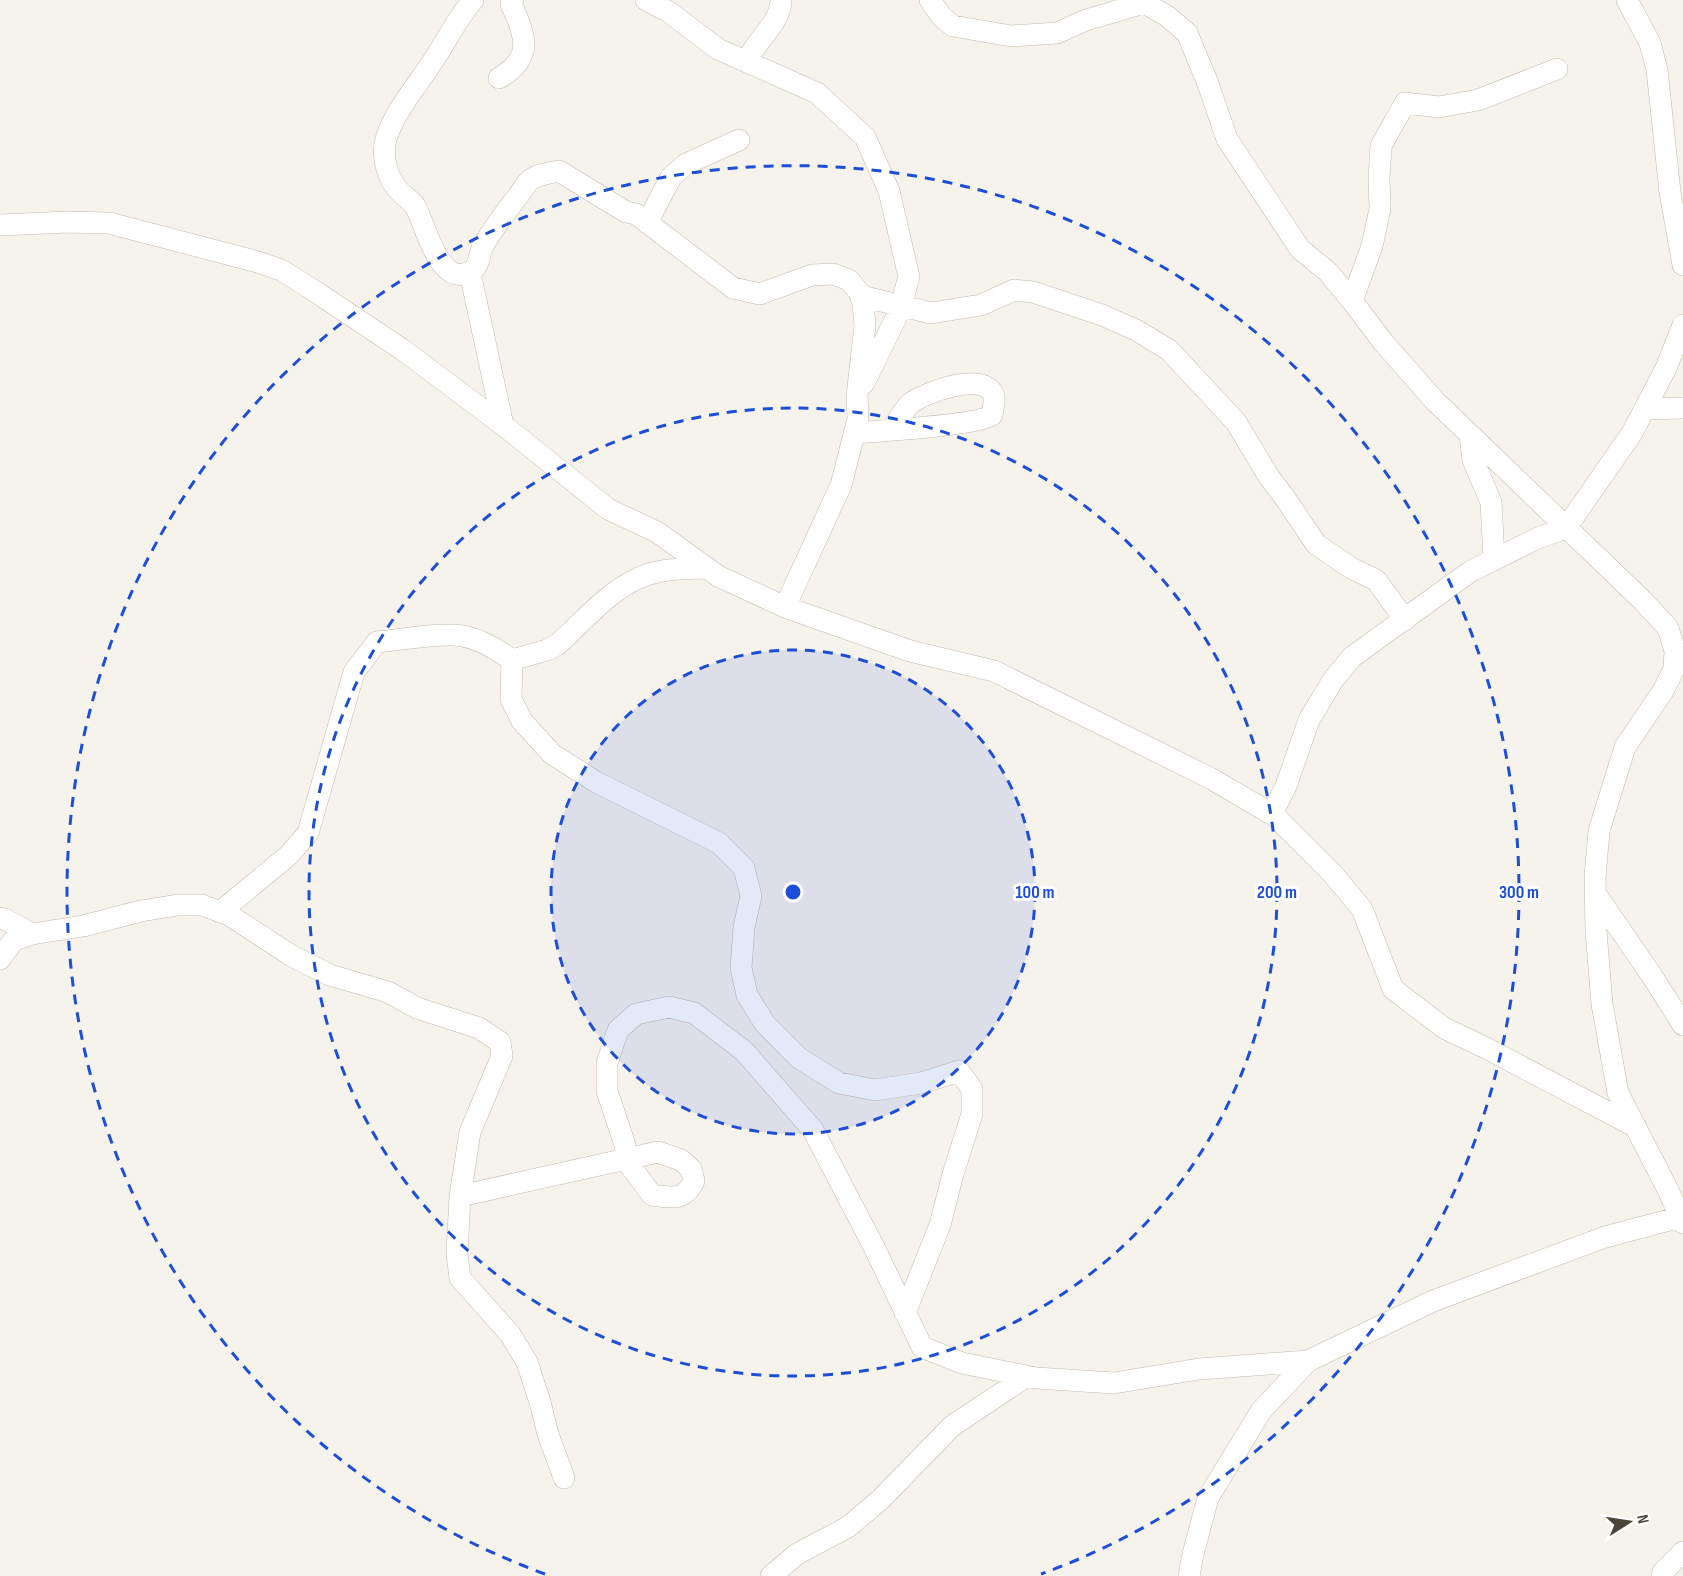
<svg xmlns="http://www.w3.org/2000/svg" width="1683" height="1576" font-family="'Sofia Sans Condensed',sans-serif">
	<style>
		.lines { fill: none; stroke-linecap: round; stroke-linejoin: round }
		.minor-casing { stroke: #c2bbae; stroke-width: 22 }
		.minor { stroke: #fff; stroke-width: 21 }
		.ring { fill: none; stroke: #1d4ed8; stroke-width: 3; stroke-dasharray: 10 8 }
		.centre { fill: #1d4ed8; stroke: #fff; stroke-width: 3 }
		.ring-label { font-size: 18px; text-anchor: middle; font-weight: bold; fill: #1d4ed8; stroke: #fff; stroke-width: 6; stroke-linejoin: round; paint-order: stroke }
	</style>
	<rect width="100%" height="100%" fill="#f6f3ec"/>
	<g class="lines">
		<defs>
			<path id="minor" d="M 473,0 C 457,19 447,40 433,61 C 417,86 395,110 386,139 C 381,158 388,180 401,193 C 405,197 412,201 415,206 C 425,222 438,288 470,272 C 479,268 479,256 482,248 C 492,229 506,212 518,196 C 522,191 525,185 529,181 C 537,174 550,173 559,171 L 626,212 L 636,214 L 733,288 L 760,294 L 812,275 L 833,274 L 849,280 L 859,292 L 863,303 L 865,326 L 857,396 L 858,419 L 841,485 L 785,607
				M 646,0 L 669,12 L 718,49 L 817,93 L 865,137 L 889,191 L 909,277 L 899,312 L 864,383
				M 930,0 L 942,17 L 953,26 L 1011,36 L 1057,33 L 1086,20 L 1144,3
				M 1139,0 L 1167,16 L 1187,33 L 1207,81 L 1227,139 L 1300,249 L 1328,272 L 1352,301 L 1383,342 L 1435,401 L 1642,600 L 1668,628 L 1675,651 L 1674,669 L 1663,691 L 1625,747 L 1599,831 L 1595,877 L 1596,931 L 1602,1004 L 1618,1093 L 1667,1188 L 1683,1223
				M 1627,0 L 1650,43 L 1657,70 L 1670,192 L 1683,265
				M 747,62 C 755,39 780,26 781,0
				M 499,78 C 534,58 526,36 511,4 L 513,0
				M 647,223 L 671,177 L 686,164 L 739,140
				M 0,225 L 68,222 L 109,223 L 258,262 L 281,270 L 310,288 L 403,350 L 503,425 L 608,509 L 657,532 L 718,576 L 785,607 L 910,651 L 994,671 L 1210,778 L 1275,816 L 1331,872 L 1362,909 L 1393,989 L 1444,1028 L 1486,1048 L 1636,1127
				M 470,273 L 503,425
				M 861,296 L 931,313 L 981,305 L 1014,290 L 1033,292 L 1102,315 L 1136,330 L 1169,350 L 1236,422 L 1269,477 L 1285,498 L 1316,544 L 1351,568 L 1376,580 L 1405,620
				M 1352,301 L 1372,246 L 1380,209 L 1379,178 L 1381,146 L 1405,103 L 1439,107 L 1478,100 L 1557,69
				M 1646,409 L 1683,408
				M 854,433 C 878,431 979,425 992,415 C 993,409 995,401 994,396 C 985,370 926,392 911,403 C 904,409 898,421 892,429
				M 1470,435 L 1473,460 L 1491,502 L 1494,559
				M 512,660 L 547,650 L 557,645 C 583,622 607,592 639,578 C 660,568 685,569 707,568
				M 1272,814 L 1286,786 L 1309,720 L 1333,680 L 1352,657 L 1471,571 L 1538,538 L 1566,528 L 1632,433 L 1666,368 L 1683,325
				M 1595,893 L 1652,976 L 1683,1025
				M 220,912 L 289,855 L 308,833 L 354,672 L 377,642 C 401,640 428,634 452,635 C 474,635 495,648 512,660 L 511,699 L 522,721 L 552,754 L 596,782 L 719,843 L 744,868 L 751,896 L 744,927 L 741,968 L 747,995 L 765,1024 L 799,1058 L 839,1083 L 875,1090 L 921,1083 L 959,1071 L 972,1089 L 972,1114 L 953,1174 L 940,1225 L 905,1313
				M 0,918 L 5,919 L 32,934
				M 0,959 L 14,940 L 32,934 L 83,926 L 141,911 L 178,905 L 202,905 L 229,915 L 292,956 L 330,975 L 388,992 L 417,1008 L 479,1028 L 500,1042 L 502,1056 L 470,1132 L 460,1196 L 457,1254 L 460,1278 L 510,1334 L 527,1362 L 540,1402 L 548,1434 L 564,1478
				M 460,1196 L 658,1152 L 681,1160 L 691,1169 L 694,1181 C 685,1201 670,1198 652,1195 L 625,1159 L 625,1145 L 607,1091 L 607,1063 L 618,1030 L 636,1014 L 669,1007 L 694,1013 L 744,1051 L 813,1130 L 874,1247 L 922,1347 L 962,1363 L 1036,1378 L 1114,1383 L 1199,1369 L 1308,1361 L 1433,1301 L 1605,1237 L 1681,1217
				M 771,1576 L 797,1554 L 848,1527 L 880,1500 L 952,1426 L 1027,1376
				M 1189,1576 L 1193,1554 L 1208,1498 L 1261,1411 L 1308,1361
				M 1662,1576 L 1663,1572 L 1683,1552"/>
		</defs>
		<use href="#minor" class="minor-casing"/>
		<use href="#minor" class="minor"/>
	</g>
	<circle cx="793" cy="892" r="242" fill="#1d4ed8" fill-opacity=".12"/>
	<g class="ring">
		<circle cx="793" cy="892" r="242"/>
		<circle cx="793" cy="892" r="484"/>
		<path d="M545 1574A726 726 0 1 1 1041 1574"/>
	</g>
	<circle cx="793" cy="892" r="9" class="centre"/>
	<g class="ring-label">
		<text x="1035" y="898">100 m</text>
		<text x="1277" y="898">200 m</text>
		<text x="1519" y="898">300 m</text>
	</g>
	<g transform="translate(1629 1522) rotate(78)" stroke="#ffffff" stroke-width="4.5" paint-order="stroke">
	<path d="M0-4.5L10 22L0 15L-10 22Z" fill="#4b4439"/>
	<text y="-9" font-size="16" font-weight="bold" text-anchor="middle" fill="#4b4439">N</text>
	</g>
</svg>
